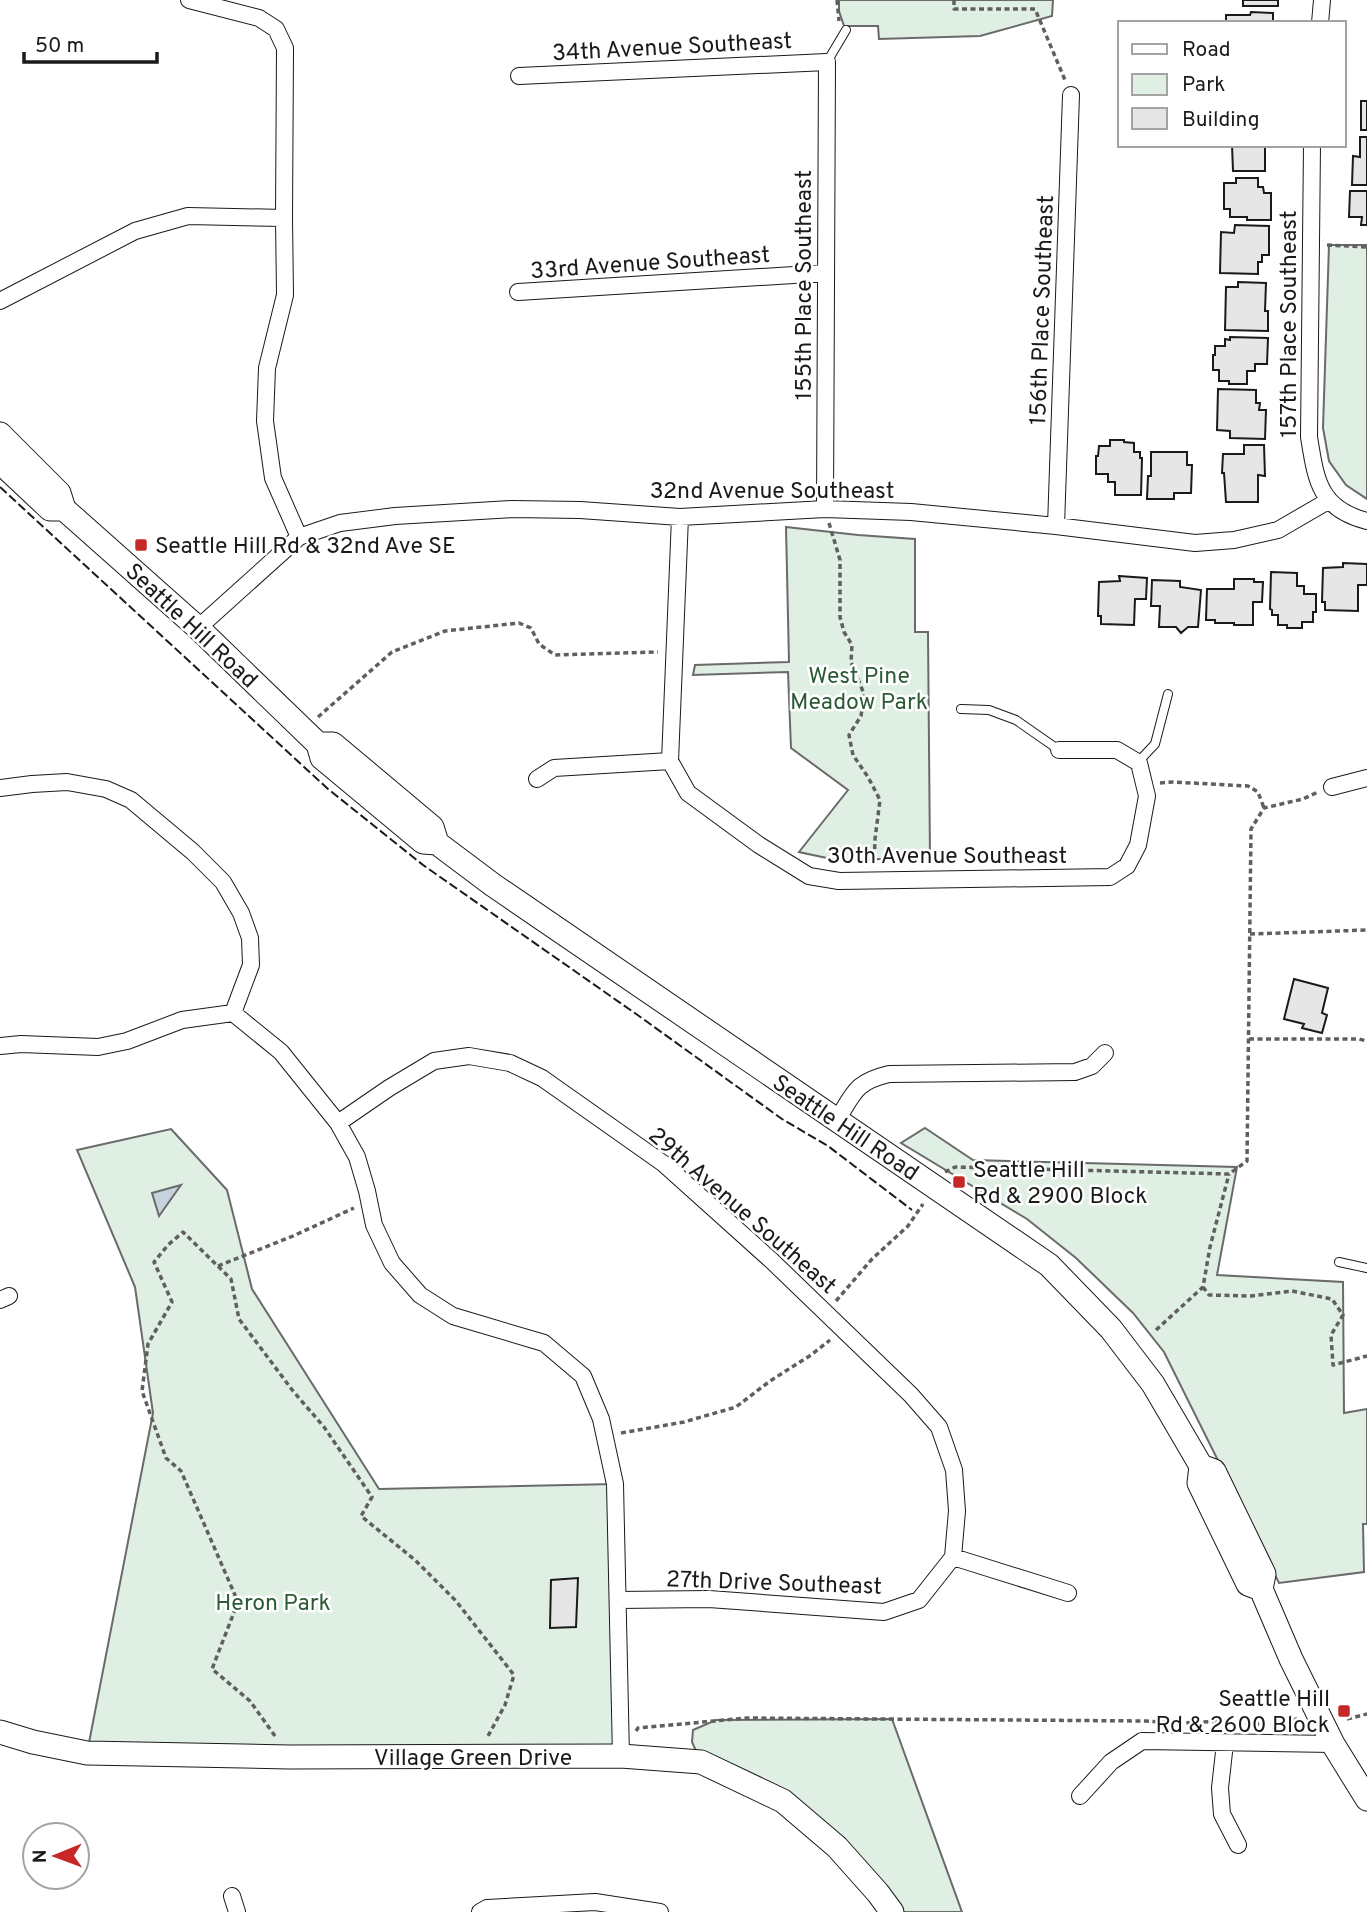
<svg xmlns="http://www.w3.org/2000/svg" width="1367" height="1912" font-family="Overpass,sans-serif">
	<style>
		.green { fill: #e0efe3; stroke: #6a6a6a; stroke-width: 2 }
		.water { fill: #c6d2dc; stroke: #6a6a6a; stroke-width: 2 }
		.building { fill: #e6e6e6; stroke: #1a1a1a; stroke-width: 2 }
		.lines { fill: none; stroke-linecap: round; stroke-linejoin: round }
		.lane-casing { stroke: #1a1a1a; stroke-width: 10 }
		.street-casing { stroke: #1a1a1a; stroke-width: 18 }
		.secondary-casing { stroke: #1a1a1a; stroke-width: 25 }
		.path { stroke: #5f5f5f; stroke-width: 3.5; stroke-dasharray: 5 3.5; stroke-linecap: butt }
		.lane { stroke: #fff; stroke-width: 8 }
		.street { stroke: #fff; stroke-width: 16 }
		.secondary { stroke: #fff; stroke-width: 23 }
		.fence { stroke: #1a1a1a; stroke-width: 2; stroke-dasharray: 9 3.5; stroke-linecap: butt }
		.poi-dot { fill: #c62828; stroke: #fff; stroke-width: 2.5 }
		.labels { text-anchor: middle; stroke-width: 5; stroke-linejoin: round; paint-order: stroke }
		.street-label { font-size: 23px; fill: #1a1a1a; stroke: #fff }
		.poi-label { font-size: 23px; fill: #1a1a1a; stroke: #fff; text-anchor: start }
		.park-label { font-size: 23px; fill: #2b5a34; stroke: #fff }
	</style>
	<rect width="100%" height="100%" fill="#fff"/>
	<path class="green" d="M 839,0 L 1053,0 L 1052,16 L 980,36 L 879,39 L 878,26 L 844,26 L 839,11 Z
		M 1329,245 L 1367,245 L 1367,499 L 1346,485 L 1329,461 L 1323,428 Z
		M 786,527 L 858,535 L 915,539 L 915,632 L 928,632 L 930,858 L 836,860 L 799,852 L 848,790 L 791,748 L 788,672 L 693,675 L 695,665 L 789,662 Z
		M 925,1128 L 973,1160 L 1237,1167 L 1217,1275 L 1343,1282 L 1344,1413 L 1367,1409 L 1367,1524 L 1363,1524 L 1364,1572 L 1279,1583 L 1164,1352 L 1133,1313 L 1076,1258 L 1027,1219 L 901,1143 Z
		M 171,1129 L 227,1190 L 252,1289 L 379,1489 L 615,1484 L 621,1756 L 87,1753 L 153,1413 L 135,1287 L 77,1150 Z
		M 892,1719 L 962,1912 L 892,1912 L 837,1847 L 701,1762 L 692,1742 L 693,1730 L 716,1720 Z"/>
	<path class="water" d="M 181,1185 L 159,1216 L 152,1193 Z"/>
	<path class="building" d="M 1243,0 L 1278,0 L 1278,6 L 1243,6 Z
		M 1251,12 L 1273,13 L 1273,23 L 1226,23 L 1226,15 L 1250,15 Z
		M 1361,101 L 1367,101 L 1367,130 L 1361,130 Z
		M 1360,137 L 1367,137 L 1367,185 L 1352,185 L 1353,156 L 1360,157 Z
		M 1232,145 L 1265,145 L 1265,171 L 1233,171 Z
		M 1236,178 L 1258,178 L 1258,187 L 1263,187 L 1264,193 L 1271,193 L 1271,220 L 1247,220 L 1247,217 L 1230,217 L 1230,209 L 1224,209 L 1224,183 L 1236,183 Z
		M 1350,191 L 1367,191 L 1367,225 L 1361,225 L 1362,217 L 1349,217 Z
		M 1235,225 L 1269,226 L 1269,255 L 1262,255 L 1262,262 L 1258,262 L 1258,274 L 1220,273 L 1221,232 L 1234,233 Z
		M 1238,282 L 1266,283 L 1265,311 L 1268,311 L 1268,331 L 1225,330 L 1226,287 L 1238,287 Z
		M 1230,337 L 1268,338 L 1267,364 L 1255,364 L 1255,371 L 1247,371 L 1247,384 L 1229,384 L 1229,381 L 1219,381 L 1219,370 L 1213,370 L 1213,355 L 1215,355 L 1215,346 L 1225,346 L 1225,339 L 1230,340 Z
		M 1218,389 L 1256,390 L 1256,403 L 1260,403 L 1259,410 L 1266,410 L 1265,439 L 1230,438 L 1230,431 L 1217,430 Z
		M 1110,440 L 1124,440 L 1124,442 L 1134,443 L 1134,452 L 1140,452 L 1140,458 L 1142,458 L 1141,495 L 1115,495 L 1115,482 L 1108,482 L 1108,474 L 1096,474 L 1096,456 L 1098,456 L 1099,446 L 1110,446 Z
		M 1244,445 L 1264,445 L 1265,476 L 1258,475 L 1258,502 L 1226,502 L 1224,473 L 1222,473 L 1223,454 L 1244,454 Z
		M 1151,452 L 1187,452 L 1187,465 L 1192,465 L 1191,493 L 1174,493 L 1174,499 L 1147,499 L 1148,476 L 1151,476 Z
		M 1343,563 L 1367,564 L 1367,585 L 1358,585 L 1358,611 L 1325,610 L 1325,602 L 1322,602 L 1323,568 L 1343,567 Z
		M 1271,572 L 1297,573 L 1297,586 L 1304,586 L 1304,594 L 1316,594 L 1316,612 L 1313,612 L 1313,622 L 1302,622 L 1302,628 L 1287,628 L 1287,625 L 1278,625 L 1278,615 L 1272,615 L 1272,610 L 1270,609 Z
		M 1119,576 L 1147,578 L 1146,599 L 1135,599 L 1134,625 L 1101,624 L 1101,616 L 1098,616 L 1099,582 L 1120,581 Z
		M 1234,579 L 1254,579 L 1254,582 L 1263,582 L 1262,602 L 1253,602 L 1253,625 L 1234,625 L 1234,623 L 1215,623 L 1215,620 L 1206,620 L 1207,589 L 1234,589 Z
		M 1152,580 L 1180,581 L 1180,587 L 1201,590 L 1198,627 L 1188,627 L 1181,633 L 1176,627 L 1159,627 L 1160,606 L 1151,606 Z
		M 1294,979 L 1328,988 L 1322,1013 L 1327,1015 L 1322,1033 L 1302,1028 L 1304,1024 L 1284,1019 Z
		M 578,1578 L 576,1627 L 550,1628 L 551,1580 Z"/>
	<g class="lines">
		<defs>
			<path id="lane" d="M 827,62 L 846,30
				M 961,709 L 989,710 L 1016,720 L 1059,750
				M 1138,762 L 1155,744 L 1168,694
				M 1339,1262 L 1367,1268"/>
			<path id="street" d="M 189,0 L 259,18 L 276,29 L 285,48 L 284,218 L 285,295 L 267,368 L 265,421 L 273,478 L 299,537
				M 1320,23 L 1322,0
				M 519,76 L 827,62 L 825,509
				M 1312,145 L 1309,437 C 1316,480 1319,509 1367,521
				M 518,292 L 826,273
				M 0,301 L 135,231 L 188,216 L 284,218
				M 680,517 L 670,761 L 688,793 L 759,845 L 809,876 L 839,881 L 1110,877 L 1127,866 L 1138,845 L 1147,796 L 1139,763 L 1117,750 L 1059,750
				M 1056,526 L 1071,95
				M 198,628 L 299,537 L 340,523 L 395,516 L 512,509 L 580,510 L 680,517 L 825,509 L 911,512 L 1056,526 L 1195,543 L 1234,540 L 1278,530 L 1328,501
				M 537,779 L 554,768 L 670,761
				M 1332,787 L 1367,778
				M 0,788 L 32,784 L 67,782 L 106,789 L 131,800 L 193,852 L 223,882 L 241,913 L 250,938 L 251,965 L 233,1013
				M 233,1013 L 281,1052 L 338,1123 L 357,1157 L 367,1191 L 374,1225 L 392,1263 L 420,1295 L 453,1316 L 544,1343 L 583,1376 L 601,1419 L 615,1484 L 621,1756
				M 0,1046 L 21,1044 L 98,1047 L 127,1041 L 182,1020 L 233,1013
				M 837,1120 C 854,1093 855,1082 889,1074 L 1075,1072 L 1092,1066 L 1105,1053
				M 338,1123 L 389,1088 L 434,1061 L 469,1056 L 510,1063 L 542,1078 L 664,1164 L 772,1261 L 911,1395 L 939,1427 L 954,1470 L 957,1511 L 953,1557
				M 0,1300 L 9,1296
				M 618,1600 L 709,1599 L 884,1612 L 919,1600 L 953,1557 L 1068,1593
				M 1225,1743 L 1220,1788 L 1222,1814 L 1238,1845
				M 1080,1796 L 1111,1762 L 1142,1741 L 1333,1744
				M 232,1896 L 237,1912
				M 480,1912 L 487,1908 L 595,1902 L 660,1912"/>
			<path id="secondary" d="M 0,434 L 59,493 L 64,509 L 198,628 L 318,744 L 322,758 L 423,842 L 437,843
				M 0,462 L 50,509 L 64,509
				M 318,744 L 333,744 L 432,827 L 437,843 L 493,885 L 1049,1265 L 1111,1329 L 1153,1384 L 1201,1466 L 1199,1483 L 1248,1584 L 1261,1589
				M 1201,1466 L 1214,1471 L 1264,1574 L 1261,1589 L 1291,1659 L 1333,1744 L 1367,1799
				M 0,1732 L 33,1742 L 87,1753 L 289,1757 L 621,1756 L 701,1762 L 783,1801 L 837,1847 L 878,1893 L 892,1912"/>
		</defs>
		<use href="#lane" class="lane-casing"/>
		<use href="#street" class="street-casing"/>
		<use href="#secondary" class="secondary-casing"/>
		<path class="path" d="M 837,0 L 839,21
			M 954,0 L 954,9 L 1035,9 L 1065,80
			M 1327,245 L 1367,247
			M 829,523 L 840,560 L 840,617 L 844,632 L 852,645 L 851,662 L 864,694 L 861,716 L 849,735 L 853,755 L 868,777 L 880,800 L 875,839 L 874,865
			M 318,717 L 392,652 L 445,631 L 519,623 L 531,628 L 539,644 L 555,655 L 658,652
			M 1160,783 L 1173,782 L 1248,786 L 1258,792 L 1264,808
			M 1250,934 L 1367,930
			M 1249,1039 L 1359,1039 L 1367,1041
			M 945,1172 L 955,1167 L 1229,1174 L 1247,1161 L 1251,829 L 1264,808 L 1303,799 L 1318,792
			M 218,1266 L 293,1236 L 354,1208
			M 1203,1287 L 1209,1295 L 1251,1296 L 1292,1291 L 1332,1299 L 1343,1315 L 1331,1335 L 1333,1365 L 1367,1356
			M 836,1301 L 872,1259 L 908,1226 L 923,1204
			M 1156,1330 L 1203,1287 L 1210,1247 L 1229,1174
			M 621,1433 L 684,1422 L 736,1407 L 770,1381 L 811,1355 L 830,1340
			M 1347,1719 L 1367,1714
			M 1277,1725 L 1289,1724 L 1299,1717
			M 636,1731 L 638,1728 L 747,1718 L 1146,1721 L 1178,1723 L 1228,1721 L 1266,1725
			M 275,1736 L 250,1701 L 212,1669 L 238,1602 L 181,1471 L 166,1458 L 142,1391 L 148,1344 L 172,1302 L 154,1262 L 168,1245 L 183,1232 L 231,1279 L 239,1319 L 293,1391 L 324,1427 L 372,1497 L 361,1516 L 415,1560 L 456,1601 L 514,1675 L 505,1705 L 488,1736"/>
		<use href="#lane" class="lane"/>
		<use href="#street" class="street"/>
		<use href="#secondary" class="secondary"/>
		<path class="fence" d="M 0,487 L 328,789 L 423,865 L 639,1016 L 782,1119 L 828,1146 L 912,1210"/>
	</g>
	<g class="poi-dot">
		<rect x="134" y="538" width="14" height="14" rx="3.5"/>
		<rect x="952" y="1175" width="14" height="14" rx="3.5"/>
		<rect x="1337" y="1704" width="14" height="14" rx="3.5"/>
	</g>
	<g class="labels">
		<g class="street-label">
			<text transform="translate(672 46) rotate(-3)" y="8">34th Avenue Southeast</text>
			<text transform="translate(650 262) rotate(-4)" y="8">33rd Avenue Southeast</text>
			<text transform="translate(803 285) rotate(-90)" y="8">155th Place Southeast</text>
			<text transform="translate(1041 310) rotate(-88)" y="8">156th Place Southeast</text>
			<text transform="translate(1288 324) rotate(-90)" y="8">157th Place Southeast</text>
			<text x="772" y="498">32nd Avenue Southeast</text>
			<text transform="translate(192 625) rotate(43)" y="8">Seattle Hill Road</text>
			<text x="947" y="863">30th Avenue Southeast</text>
			<text transform="translate(846 1127) rotate(34)" y="8">Seattle Hill Road</text>
			<text transform="translate(743 1210) rotate(41)" y="8">29th Avenue Southeast</text>
			<text transform="translate(774 1582) rotate(2)" y="8">27th Drive Southeast</text>
			<text x="473" y="1765">Village Green Drive</text>
		</g>
		<g class="poi-label">
			<text x="155" y="553">Seattle Hill Rd &amp; 32nd Ave SE</text>
			<text x="973" y="1177">Seattle Hill<tspan x="973" dy="26">Rd &amp; 2900 Block</tspan></text>
			<text x="1330" y="1706" text-anchor="end">Seattle Hill<tspan x="1330" dy="26">Rd &amp; 2600 Block</tspan></text>
		</g>
		<g class="park-label">
			<text x="859" y="683">West Pine<tspan x="859" dy="26">Meadow Park</tspan></text>
			<text x="273" y="1610">Heron Park</text>
		</g>
	</g>
	<rect x="1118" y="21" width="228" height="126" fill="#ffffff" stroke="#a3a3a3" stroke-width="2"/>
	<rect x="1132" y="44" width="35" height="10" fill="#ffffff" stroke="#a3a3a3" stroke-width="2"/>
	<text x="1182" y="56" font-size="21" fill="#1a1a1a">Road</text>
	<rect x="1132" y="74" width="35" height="21" fill="#e0efe3" stroke="#a3a3a3" stroke-width="2"/>
	<text x="1182" y="91" font-size="21" fill="#1a1a1a">Park</text>
	<rect x="1132" y="108" width="35" height="21" fill="#e6e6e6" stroke="#a3a3a3" stroke-width="2"/>
	<text x="1182" y="126" font-size="21" fill="#1a1a1a">Building</text>
	<g transform="translate(56 1856) rotate(269)"><circle r="33" fill="#ffffff" stroke="#a3a3a3" stroke-width="2"/>
	<path d="M0-5L12 26L0 18L-12 26Z" fill="#c62828"/>
	<text y="-10" font-size="19" font-weight="bold" text-anchor="middle" fill="#1a1a1a">N</text>
	</g>
	<path d="M24 52v10h133v-10" fill="none" stroke="#1a1a1a" stroke-width="3.5"/>
	<text x="35" y="52" font-size="21" fill="#1a1a1a" stroke="#ffffff" stroke-width="5" paint-order="stroke">50 m</text>
</svg>
